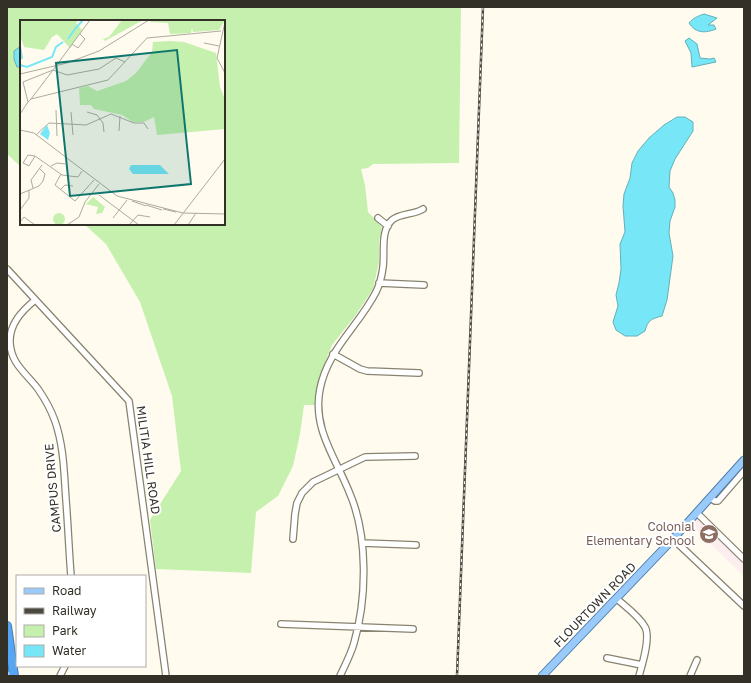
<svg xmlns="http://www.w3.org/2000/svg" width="751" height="683" font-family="'Golos Text',sans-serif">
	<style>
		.education { fill: #fdedee }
		.green { fill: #c5f0ad }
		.water { fill: #77e7f7; stroke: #63b0b9 }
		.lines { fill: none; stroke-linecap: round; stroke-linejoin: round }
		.minor-casing { stroke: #88836f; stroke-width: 8 }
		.major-casing { stroke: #4a7dae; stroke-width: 9 }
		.highway-casing { stroke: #4a7dae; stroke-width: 10 }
		.minor { stroke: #fff; stroke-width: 5.5 }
		.major { stroke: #9acafa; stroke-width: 7 }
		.highway { stroke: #56a6f6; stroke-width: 8 }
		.rail-casing { stroke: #4c4940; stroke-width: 2.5 }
		.rail { stroke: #fff; stroke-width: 1; stroke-dasharray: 3; stroke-linecap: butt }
		.labels { text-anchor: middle; stroke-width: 4; stroke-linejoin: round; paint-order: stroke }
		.street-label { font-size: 12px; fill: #333028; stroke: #fff }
		.education-label { font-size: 12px; fill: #785e54; stroke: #fff; text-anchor: end }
		.inset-river { fill: none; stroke: #77e7f7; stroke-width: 2 }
		.inset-road { fill: none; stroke: #adaa9f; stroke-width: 1 }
		.view { fill: #0f766e; fill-opacity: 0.15; stroke: #0f766e; stroke-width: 2 }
		.inset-edge { fill: none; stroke: #333028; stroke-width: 2 }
	</style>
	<rect width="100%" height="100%" fill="#fffbee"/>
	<path class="education" d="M 697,513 L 744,559 L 744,576 L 688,522 Z"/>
	<path class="green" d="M 7,7 L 461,7 L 459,163 L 373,164 L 368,168 L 361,169 L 365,185 L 368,212 L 382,227 L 379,241 L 379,262 L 373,289 L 355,316 L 332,345 L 320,374 L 316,405 L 304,405 L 300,434 L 293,466 L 278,496 L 256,512 L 251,573 L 156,569 L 150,520 L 181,471 L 172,396 L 140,302 L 106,244 L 84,224 L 224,224 L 224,21 L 21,21 L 21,167 L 7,154 Z"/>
	<path class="water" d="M 704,14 L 717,18 L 708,25 L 714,25 L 716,29 C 706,33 696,34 689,23 C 693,18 698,16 704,14 Z
		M 689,38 L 697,44 L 700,58 L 710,59 L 714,58 L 716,62 L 692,67 L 691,53 L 685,41 Z
		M 21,46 L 21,67 L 17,67 L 14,59 L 14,51 Z
		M 677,117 L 685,117 L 693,122 L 693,131 L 675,159 L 670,171 L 669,187 L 673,193 L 675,200 L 675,207 L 670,221 L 669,233 L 673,256 L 667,300 L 662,316 C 651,319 648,320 645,331 L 637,336 L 625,336 L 616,330 L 613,322 L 618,306 L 616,295 L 619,283 L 621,269 L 620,244 L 625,232 L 623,206 L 624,194 L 630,178 L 632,163 L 638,151 L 649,138 L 664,125 Z"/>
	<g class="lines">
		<defs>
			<path id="minor" d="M 378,218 L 388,226
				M 7,269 L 129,401 L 166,676
				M 379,283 L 424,285
				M 35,300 C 22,311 9,324 10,343 C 11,364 27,374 38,389 C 45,399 51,410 55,421 C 64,447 64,473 66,500 C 68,525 69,551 71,576
				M 333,354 L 360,369 L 367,371 L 419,373
				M 710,498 L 715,501 L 718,501 L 744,471
				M 697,513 L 744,559
				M 293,539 L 295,514 L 297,503 L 302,493 L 313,482 L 365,457 L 415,456
				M 673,539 L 744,606
				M 362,543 L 416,545
				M 617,599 C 626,607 639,616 645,627 C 651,637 642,665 639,676
				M 281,624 L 413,629
				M 607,658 L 642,665
				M 60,676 L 65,666
				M 340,676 C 345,665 351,654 354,643 C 367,599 368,536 350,494 C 336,458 312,429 320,389 C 328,349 358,327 376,292 C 380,284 382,275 383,267 C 385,252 380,231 392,220 C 400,213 414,215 423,209
				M 690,676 L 697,660"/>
			<path id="major" d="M 7,675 L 9,676
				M 542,676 L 673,539 L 744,460"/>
			<path id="highway" d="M 7,626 L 14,676"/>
		</defs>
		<use href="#minor" class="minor-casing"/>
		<use href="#major" class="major-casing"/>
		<use href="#highway" class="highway-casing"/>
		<use href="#minor" class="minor"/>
		<use href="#major" class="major"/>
		<use href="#highway" class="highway"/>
		<defs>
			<path id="rail" d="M 457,676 L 483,7"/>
		</defs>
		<use href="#rail" class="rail-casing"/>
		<use href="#rail" class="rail"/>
	</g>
	<defs>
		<symbol id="school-disc" viewBox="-11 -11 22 22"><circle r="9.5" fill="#8d6e63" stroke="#fff"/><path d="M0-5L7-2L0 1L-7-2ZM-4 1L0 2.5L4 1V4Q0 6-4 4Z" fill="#fff"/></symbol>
	</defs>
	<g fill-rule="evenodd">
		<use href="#school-disc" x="698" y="523" width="22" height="22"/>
	</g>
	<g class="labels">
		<g class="street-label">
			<text transform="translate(148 460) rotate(82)" y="4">MILITIA HILL ROAD</text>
			<text transform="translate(53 488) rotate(-95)" y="4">CAMPUS DRIVE</text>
			<text transform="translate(595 605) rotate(-46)" y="4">FLOURTOWN ROAD</text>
		</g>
		<g class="education-label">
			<text x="695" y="531">Colonial<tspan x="695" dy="14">Elementary School</tspan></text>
		</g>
	</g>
	<g transform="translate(20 20)">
		<rect width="205" height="205" fill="#fffbee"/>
		<path d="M 0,0 L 58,0 L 56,3 L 62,10 L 50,28 L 37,14 L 32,17 L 24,30 L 4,27 L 0,15 ZM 102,0 L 123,0 L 85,21 L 83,19 L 89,17 ZM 132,0 L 205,0 L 199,10 L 173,12 L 172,8 L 171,13 L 150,14 L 148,3 L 130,2 ZM 150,21 L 164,22 L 196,33 L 200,67 L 205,80 L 205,109 L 137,115 L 134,97 L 124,102 L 113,102 L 102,95 L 74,89 L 71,85 L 60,85 L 59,68 L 68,66 L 77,71 L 106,61 L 116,53 L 132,32 L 133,22 ZM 73,177 L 85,187 L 82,193 L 76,194 L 78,187 L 66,184 ZM33 199a6 6 0 1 1 12 0a6 6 0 1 1-12 0Z" fill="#c5f0ad"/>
		<path d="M 27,105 L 30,113 L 28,120 L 20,114 ZM 111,145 L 140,145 L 149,154 L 113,154 L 109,149 Z" fill="#77e7f7"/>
		<path class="inset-river" d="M 55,9 L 63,0M 48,19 L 55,9M 0,26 L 2,39M 0,45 L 7,47 L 32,37 L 36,27 L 43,22"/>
		<path class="inset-road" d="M 205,2 L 197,38 L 205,53M 184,23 L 199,26M 52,24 L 58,28 L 65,19 L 60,14M 0,54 L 47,43 L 79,31 L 129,0M 11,79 L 33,50 L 47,55 L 79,49 L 96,38 L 105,42M 8,82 L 11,79 L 88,60 L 127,18 L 201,11M 36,90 L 37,116M 51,92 L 53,115M 67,92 L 77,95 L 83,103 L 84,112M 0,94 L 8,82 L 3,62 L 33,50 L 70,0M 0,110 L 14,113 L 97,176 L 163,193M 99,111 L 100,96M 16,115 L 29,103 L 66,105 L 91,94 L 114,103 L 124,103 L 128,109M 15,136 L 8,135 L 3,143 L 9,146 L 15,136 L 42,155 L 58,157 L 62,151M 31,146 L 37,143 L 45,144M 41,154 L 35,165 L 55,181 L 74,160M 13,168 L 11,160 L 22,145M 40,170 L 45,165 L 53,166M 0,174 L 19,166 L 23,161 L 25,154 L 19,148M 79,175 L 119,205M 112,181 L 126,186M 126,185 L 142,190M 143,189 L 156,192M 0,190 L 9,178 L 9,170M 163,193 L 205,194M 93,198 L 107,180M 0,202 L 4,197 L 15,205M 47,205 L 59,197 L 65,182 L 79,164M 109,205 L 118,195 L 130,197M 154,205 L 205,139M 168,205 L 176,193"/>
		<path class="view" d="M 157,30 L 171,164 L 50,176 L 36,43 Z"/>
		<rect width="205" height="205" class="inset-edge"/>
	</g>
	<rect width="751" height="683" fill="none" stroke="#333028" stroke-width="16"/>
	<rect x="16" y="575" width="130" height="92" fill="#ffffff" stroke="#adaca9"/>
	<rect x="24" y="588" width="20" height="6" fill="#9acafa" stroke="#adaca9"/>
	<text x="52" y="595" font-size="12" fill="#333028">Road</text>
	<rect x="24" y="608" width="20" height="6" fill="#4c4940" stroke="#adaca9"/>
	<text x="52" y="615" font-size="12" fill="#333028">Railway</text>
	<rect x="24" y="625" width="20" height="12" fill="#c5f0ad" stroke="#adaca9"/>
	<text x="52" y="635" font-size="12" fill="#333028">Park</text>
	<rect x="24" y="645" width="20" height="12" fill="#77e7f7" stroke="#adaca9"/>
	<text x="52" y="655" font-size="12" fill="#333028">Water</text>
</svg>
